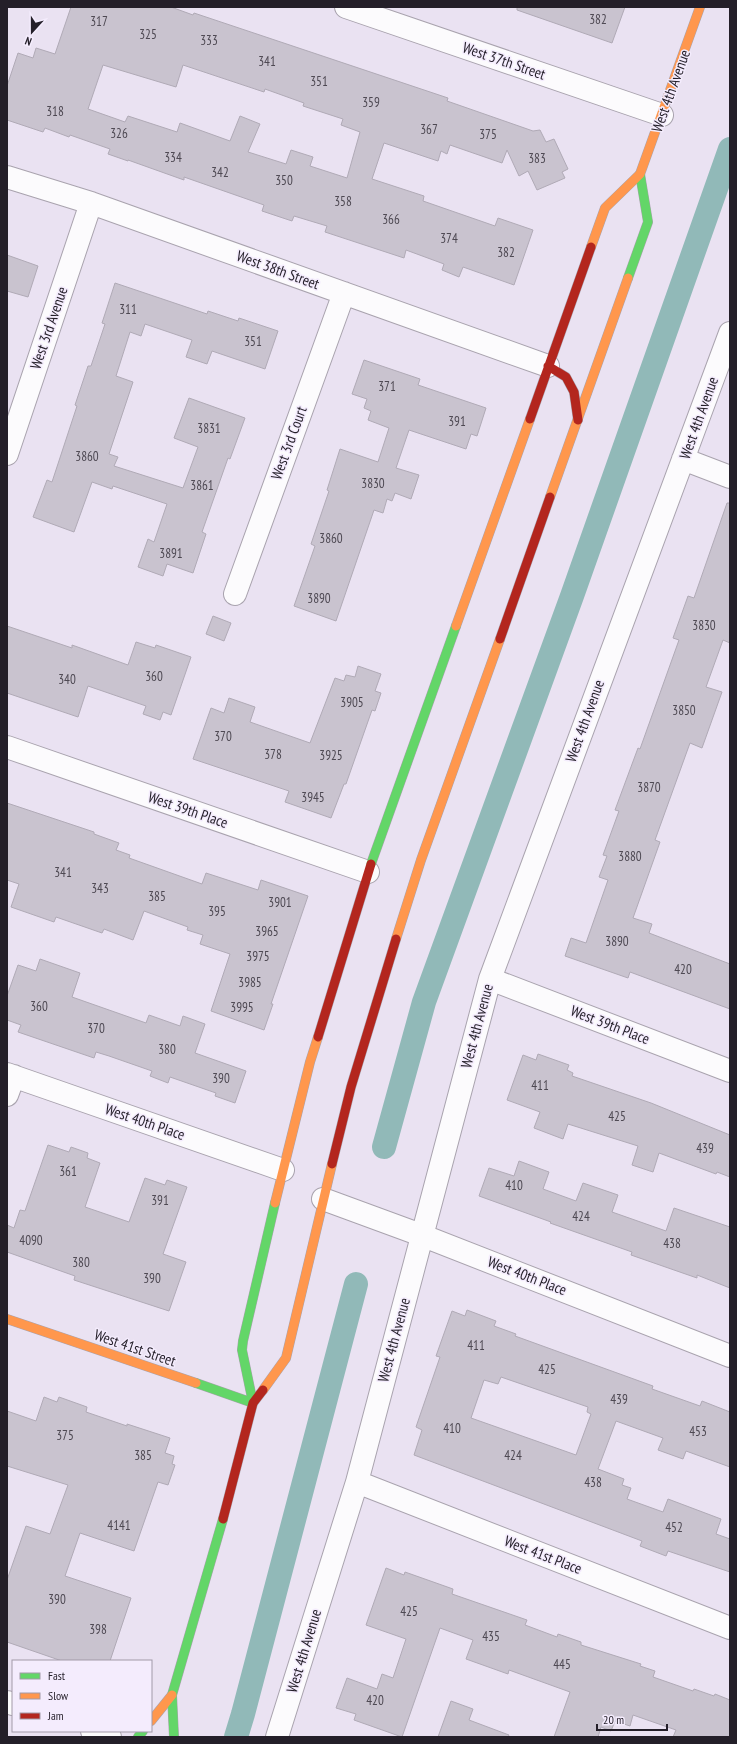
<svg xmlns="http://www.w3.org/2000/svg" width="737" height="1744" font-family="'PT Sans Narrow',sans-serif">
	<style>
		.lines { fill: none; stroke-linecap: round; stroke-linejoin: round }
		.canal { stroke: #91b9b8; stroke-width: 24 }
		.building { fill: #c9c3cf; stroke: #b0aab6; fill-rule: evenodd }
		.street-casing { stroke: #a9a3ae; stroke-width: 24 }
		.fast-casing { stroke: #a9a3ae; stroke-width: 10 }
		.slow-casing { stroke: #a9a3ae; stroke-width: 10 }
		.jam-casing { stroke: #a9a3ae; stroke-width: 10 }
		.street { stroke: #fcfbfd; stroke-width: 22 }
		.fast { stroke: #63d668; stroke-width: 9 }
		.slow { stroke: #ff974d; stroke-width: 9 }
		.jam { stroke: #b3261e; stroke-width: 9 }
		.labels { text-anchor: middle; stroke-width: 3; stroke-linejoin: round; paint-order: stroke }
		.number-label { font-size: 13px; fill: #4d4852 }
		.street-label { font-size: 15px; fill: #241f29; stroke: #f4ecfd }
	</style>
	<rect width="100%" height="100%" fill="#eae2f2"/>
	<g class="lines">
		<path class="canal" d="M 384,1147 L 424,1002 L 572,596 L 730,149
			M 236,1737 L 243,1714 L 356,1284"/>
	</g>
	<path class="building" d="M 71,7 L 171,7 L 193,15 L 194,13 L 448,98 L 447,101 L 533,131 L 540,130 L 546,142 L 554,139 L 568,169 L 562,172 L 565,178 L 537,190 L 528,171 L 519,176 L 507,150 L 502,163 L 450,145 L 447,154 L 441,151 L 438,161 L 384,143 L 372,179 L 424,196 L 423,201 L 495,226 L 498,218 L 533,230 L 514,285 L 463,267 L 459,277 L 442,270 L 444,264 L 406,250 L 404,258 L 325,232 L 327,226 L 294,216 L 292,221 L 262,211 L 264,205 L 184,177 L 184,180 L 128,160 L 128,161 L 108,154 L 110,149 L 70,135 L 69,137 L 45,128 L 43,132 L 7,120 L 7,86 L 18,53 L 33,58 L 36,48 L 55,54 ZM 103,65 L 176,87 L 183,65 L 264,92 L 265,89 L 304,103 L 303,106 L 343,119 L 341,125 L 360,132 L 347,178 L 310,166 L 313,157 L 291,150 L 286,164 L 248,152 L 260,124 L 240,116 L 230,141 L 180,123 L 177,132 L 128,116 L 125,122 L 88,109 Z
		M 517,7 L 625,7 L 612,43 L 517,10 Z
		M 7,255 L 38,266 L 28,297 L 7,291 Z
		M 115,283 L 207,314 L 208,311 L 238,321 L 239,318 L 278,331 L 265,369 L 212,351 L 207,364 L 186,357 L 192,340 L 145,324 L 141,336 L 130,332 L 116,376 L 133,382 L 109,454 L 118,457 L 114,466 L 183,488 L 198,447 L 174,438 L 189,398 L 245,418 L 230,459 L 228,458 L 202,532 L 206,534 L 193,573 L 167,564 L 163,576 L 138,567 L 148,539 L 154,542 L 167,504 L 113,486 L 112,489 L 92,482 L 74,532 L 33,517 L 47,480 L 52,482 L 77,406 L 75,405 L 88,366 L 91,366 L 105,324 L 102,323 Z
		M 364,360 L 420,379 L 418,385 L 486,408 L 477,436 L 471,434 L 466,449 L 409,430 L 396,468 L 419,475 L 411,499 L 395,493 L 392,501 L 387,499 L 383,513 L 374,510 L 336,621 L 294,606 L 315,546 L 311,544 L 329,491 L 327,490 L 340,449 L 378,462 L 389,428 L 368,420 L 371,411 L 364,408 L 367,399 L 352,394 Z
		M 727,503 L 730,503 L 730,643 L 723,640 L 706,687 L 722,692 L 702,748 L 690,743 L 655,840 L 660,842 L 633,918 L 652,924 L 649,933 L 730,964 L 730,1009 L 630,972 L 628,978 L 565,956 L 571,938 L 586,943 L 608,880 L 599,877 L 607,856 L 603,855 L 619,811 L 615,810 L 638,748 L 640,749 L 679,640 L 673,638 L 688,596 L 694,598 Z
		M 213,616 L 231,623 L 224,641 L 206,634 Z
		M 7,626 L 72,648 L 72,645 L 128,665 L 136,642 L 155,648 L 156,645 L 191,657 L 171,715 L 163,712 L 160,720 L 143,714 L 146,706 L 88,686 L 78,717 L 7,693 Z
		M 358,666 L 381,674 L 375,691 L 381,693 L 375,711 L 372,710 L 346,784 L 344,784 L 331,818 L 285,802 L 289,791 L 193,759 L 211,708 L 224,713 L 229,698 L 255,707 L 250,722 L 310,743 L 335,678 L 344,681 L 346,675 L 355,677 Z
		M 7,803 L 94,832 L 94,834 L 119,843 L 116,850 L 130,855 L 129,858 L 202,884 L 206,873 L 258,890 L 261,880 L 308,896 L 271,1004 L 273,1004 L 264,1030 L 211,1011 L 230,954 L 200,944 L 203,935 L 187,930 L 188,927 L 144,911 L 133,940 L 104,929 L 102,933 L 56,917 L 54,922 L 11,907 L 19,884 L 7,880 Z
		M 40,959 L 80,973 L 72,997 L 146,1023 L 149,1015 L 180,1026 L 183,1016 L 205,1024 L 195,1053 L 246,1071 L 235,1103 L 215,1096 L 216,1093 L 170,1077 L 168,1083 L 150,1076 L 152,1071 L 109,1056 L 96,1052 L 94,1058 L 18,1032 L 21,1025 L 7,1020 L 7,996 L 18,965 L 36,971 Z
		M 538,1054 L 569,1065 L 567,1070 L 573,1073 L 572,1076 L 651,1103 L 730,1135 L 730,1177 L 717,1172 L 716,1174 L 659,1153 L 653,1172 L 632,1165 L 638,1146 L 568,1124 L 563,1139 L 534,1128 L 540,1112 L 507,1100 L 523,1055 L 536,1060 Z
		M 48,1145 L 69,1152 L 71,1147 L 88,1153 L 87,1158 L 100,1163 L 85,1207 L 129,1222 L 145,1178 L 165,1185 L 167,1180 L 187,1187 L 163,1254 L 186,1262 L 169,1311 L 74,1280 L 75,1276 L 7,1252 L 7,1225 L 14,1228 L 20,1210 L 25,1211 Z
		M 519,1161 L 549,1172 L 543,1189 L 576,1201 L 583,1183 L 618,1195 L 612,1212 L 666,1231 L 674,1208 L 730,1227 L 730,1288 L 697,1275 L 697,1278 L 631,1255 L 632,1252 L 550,1223 L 551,1222 L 479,1196 L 489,1168 L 514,1176 Z
		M 467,1310 L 496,1321 L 494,1326 L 516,1334 L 515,1336 L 653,1386 L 652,1389 L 700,1406 L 702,1401 L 730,1412 L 730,1467 L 686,1451 L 683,1459 L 658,1450 L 663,1438 L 616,1421 L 598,1469 L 624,1479 L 622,1485 L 631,1488 L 627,1499 L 663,1512 L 668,1499 L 721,1519 L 716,1534 L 730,1539 L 730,1572 L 668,1551 L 666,1556 L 640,1546 L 642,1541 L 414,1455 L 422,1430 L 416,1427 L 440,1357 L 436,1356 L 452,1311 L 465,1316 ZM 501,1377 L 588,1407 L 587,1412 L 591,1414 L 576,1455 L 471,1418 L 484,1380 L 498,1384 Z
		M 44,1397 L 57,1402 L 59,1397 L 87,1407 L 86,1412 L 127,1426 L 127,1424 L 170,1438 L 165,1453 L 174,1456 L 172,1464 L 175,1465 L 168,1485 L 158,1482 L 134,1551 L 80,1533 L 65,1576 L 131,1598 L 110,1661 L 62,1661 L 7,1642 L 7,1580 L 26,1526 L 50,1534 L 68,1485 L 7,1466 L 7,1411 L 36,1421 Z
		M 386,1568 L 404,1575 L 405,1572 L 453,1589 L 452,1594 L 527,1620 L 525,1625 L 557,1637 L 558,1634 L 581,1642 L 581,1645 L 641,1664 L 640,1666 L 655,1671 L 653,1677 L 693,1691 L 694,1689 L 714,1696 L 715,1694 L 730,1700 L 730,1737 L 673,1737 L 676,1730 L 633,1715 L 630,1726 L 615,1721 L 611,1731 L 601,1727 L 598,1737 L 554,1737 L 570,1692 L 509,1670 L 508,1674 L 466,1659 L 473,1640 L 440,1628 L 402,1737 L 354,1720 L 356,1714 L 336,1708 L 347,1678 L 377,1689 L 382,1674 L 393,1678 L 406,1639 L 366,1625 Z
		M 451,1701 L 473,1709 L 469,1720 L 509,1735 L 508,1737 L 438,1737 Z"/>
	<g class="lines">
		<defs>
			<path id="street" d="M 346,7 L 662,115
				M 7,177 L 91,203 L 548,366
				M 7,454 L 91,203
				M 683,459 L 730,477
				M 235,594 L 344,293
				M 7,747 L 368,872
				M 490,979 L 730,1071
				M 7,1074 L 283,1170
				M 7,1095 L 14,1076
				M 323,1199 L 421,1235 L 730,1356
				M 357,1482 L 730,1628
				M 7,1702 L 13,1704
				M 92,1731 L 110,1737
				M 277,1737 L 357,1482 L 490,979 L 730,333"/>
			<path id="fast" d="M 628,278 L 648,222 L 640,174
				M 371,864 L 456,626
				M 196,1383 L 253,1403
				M 253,1403 L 242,1350 L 243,1341 L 275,1203
				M 138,1737 L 143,1731
				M 174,1737 L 172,1695 L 223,1519"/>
			<path id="slow" d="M 591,247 L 605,208 L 640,174 L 700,7
				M 550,497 L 628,278
				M 456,626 L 530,419
				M 396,939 L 421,860 L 500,639
				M 275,1203 L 310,1062 L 318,1037
				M 7,1319 L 196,1383
				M 263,1390 L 286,1358 L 332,1164
				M 151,1721 L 172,1695"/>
			<path id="jam" d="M 548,366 L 566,377 L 574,392 L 578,420
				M 530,419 L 591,247
				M 500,639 L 550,497
				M 318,1037 L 371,864
				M 332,1164 L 351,1087 L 396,939
				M 223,1519 L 253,1403 L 263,1390"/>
		</defs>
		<use href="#street" class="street-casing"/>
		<use href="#fast" class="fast-casing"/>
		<use href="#slow" class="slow-casing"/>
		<use href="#jam" class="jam-casing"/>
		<use href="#street" class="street"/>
		<use href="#fast" class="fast"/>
		<use href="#slow" class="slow"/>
		<use href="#jam" class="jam"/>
	</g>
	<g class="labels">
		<g class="number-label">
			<text x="598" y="24">382</text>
			<text x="99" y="26">317</text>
			<text x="148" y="39">325</text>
			<text x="209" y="45">333</text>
			<text x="267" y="66">341</text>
			<text x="319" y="86">351</text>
			<text x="371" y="107">359</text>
			<text x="55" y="116">318</text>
			<text x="429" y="134">367</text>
			<text x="119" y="138">326</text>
			<text x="488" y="139">375</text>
			<text x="173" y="162">334</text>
			<text x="537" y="163">383</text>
			<text x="220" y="177">342</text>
			<text x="284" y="185">350</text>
			<text x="343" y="206">358</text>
			<text x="391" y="224">366</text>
			<text x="449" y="243">374</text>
			<text x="506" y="257">382</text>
			<text x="128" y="314">311</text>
			<text x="253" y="346">351</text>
			<text x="387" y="391">371</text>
			<text x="457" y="426">391</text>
			<text x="209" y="433">3831</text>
			<text x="87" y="461">3860</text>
			<text x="373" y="488">3830</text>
			<text x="202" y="490">3861</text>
			<text x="331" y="543">3860</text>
			<text x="171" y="558">3891</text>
			<text x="319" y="603">3890</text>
			<text x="704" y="630">3830</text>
			<text x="154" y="681">360</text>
			<text x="67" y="684">340</text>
			<text x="352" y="707">3905</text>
			<text x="684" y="715">3850</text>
			<text x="223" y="741">370</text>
			<text x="273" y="759">378</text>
			<text x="331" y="760">3925</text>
			<text x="649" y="792">3870</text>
			<text x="313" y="802">3945</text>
			<text x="630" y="861">3880</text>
			<text x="63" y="877">341</text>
			<text x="100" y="893">343</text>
			<text x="157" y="901">385</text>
			<text x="280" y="907">3901</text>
			<text x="217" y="916">395</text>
			<text x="267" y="936">3965</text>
			<text x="617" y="946">3890</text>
			<text x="258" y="961">3975</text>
			<text x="683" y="974">420</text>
			<text x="250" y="987">3985</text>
			<text x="39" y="1011">360</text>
			<text x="242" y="1012">3995</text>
			<text x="96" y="1033">370</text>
			<text x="167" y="1054">380</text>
			<text x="221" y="1083">390</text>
			<text x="540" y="1090">411</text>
			<text x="617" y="1121">425</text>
			<text x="705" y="1153">439</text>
			<text x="68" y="1176">361</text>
			<text x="514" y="1190">410</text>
			<text x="160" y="1205">391</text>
			<text x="581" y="1221">424</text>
			<text x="31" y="1245">4090</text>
			<text x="672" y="1248">438</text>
			<text x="81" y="1267">380</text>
			<text x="152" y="1283">390</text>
			<text x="476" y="1350">411</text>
			<text x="547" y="1374">425</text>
			<text x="619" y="1404">439</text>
			<text x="452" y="1433">410</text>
			<text x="698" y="1436">453</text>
			<text x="65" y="1440">375</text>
			<text x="143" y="1460">385</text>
			<text x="513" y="1460">424</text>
			<text x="593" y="1487">438</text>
			<text x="119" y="1530">4141</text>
			<text x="674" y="1532">452</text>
			<text x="57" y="1604">390</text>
			<text x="409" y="1616">425</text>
			<text x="98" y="1634">398</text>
			<text x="491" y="1641">435</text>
			<text x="562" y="1669">445</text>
			<text x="375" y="1705">420</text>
		</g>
		<g class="street-label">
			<text transform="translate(504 61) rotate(19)" y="5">West 37th Street</text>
			<text transform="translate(671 91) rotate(-70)" y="5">West 4th Avenue</text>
			<text transform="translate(278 270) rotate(20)" y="5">West 38th Street</text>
			<text transform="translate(49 328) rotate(-71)" y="5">West 3rd Avenue</text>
			<text transform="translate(699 418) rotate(-70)" y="5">West 4th Avenue</text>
			<text transform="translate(289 443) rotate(-70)" y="5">West 3rd Court</text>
			<text transform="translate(585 721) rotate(-70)" y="5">West 4th Avenue</text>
			<text transform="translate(188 810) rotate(19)" y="5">West 39th Place</text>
			<text transform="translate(610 1025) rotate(21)" y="5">West 39th Place</text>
			<text transform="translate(477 1026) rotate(-75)" y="5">West 4th Avenue</text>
			<text transform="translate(145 1122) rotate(19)" y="5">West 40th Place</text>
			<text transform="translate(527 1276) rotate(21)" y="5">West 40th Place</text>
			<text transform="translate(394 1340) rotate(-75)" y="5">West 4th Avenue</text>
			<text transform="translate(135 1348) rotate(19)" y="5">West 41st Street</text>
			<text transform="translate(543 1555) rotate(21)" y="5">West 41st Place</text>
			<text transform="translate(304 1651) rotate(-73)" y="5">West 4th Avenue</text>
		</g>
	</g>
	<rect width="737" height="1744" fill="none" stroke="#241f29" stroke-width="16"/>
	<rect x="12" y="1660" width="140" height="72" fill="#f4ecfd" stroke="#a19aa8"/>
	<rect x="20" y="1673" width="20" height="6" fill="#63d668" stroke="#a19aa8"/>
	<text x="48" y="1680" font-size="12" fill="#241f29">Fast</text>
	<rect x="20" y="1693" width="20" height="6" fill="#ff974d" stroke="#a19aa8"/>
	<text x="48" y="1700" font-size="12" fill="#241f29">Slow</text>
	<rect x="20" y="1713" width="20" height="6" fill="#b3261e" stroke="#a19aa8"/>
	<text x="48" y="1720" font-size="12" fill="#241f29">Jam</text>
	<g transform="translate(32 32) rotate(201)" stroke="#f4ecfd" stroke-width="3" paint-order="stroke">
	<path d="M0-3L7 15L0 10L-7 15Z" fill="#241f29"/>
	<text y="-6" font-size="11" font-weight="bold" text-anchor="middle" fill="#241f29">N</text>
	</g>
	<path d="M597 1724v6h70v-6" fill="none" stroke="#241f29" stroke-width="2"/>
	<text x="603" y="1724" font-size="12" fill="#241f29" stroke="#f4ecfd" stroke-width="3" paint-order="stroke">20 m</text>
</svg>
